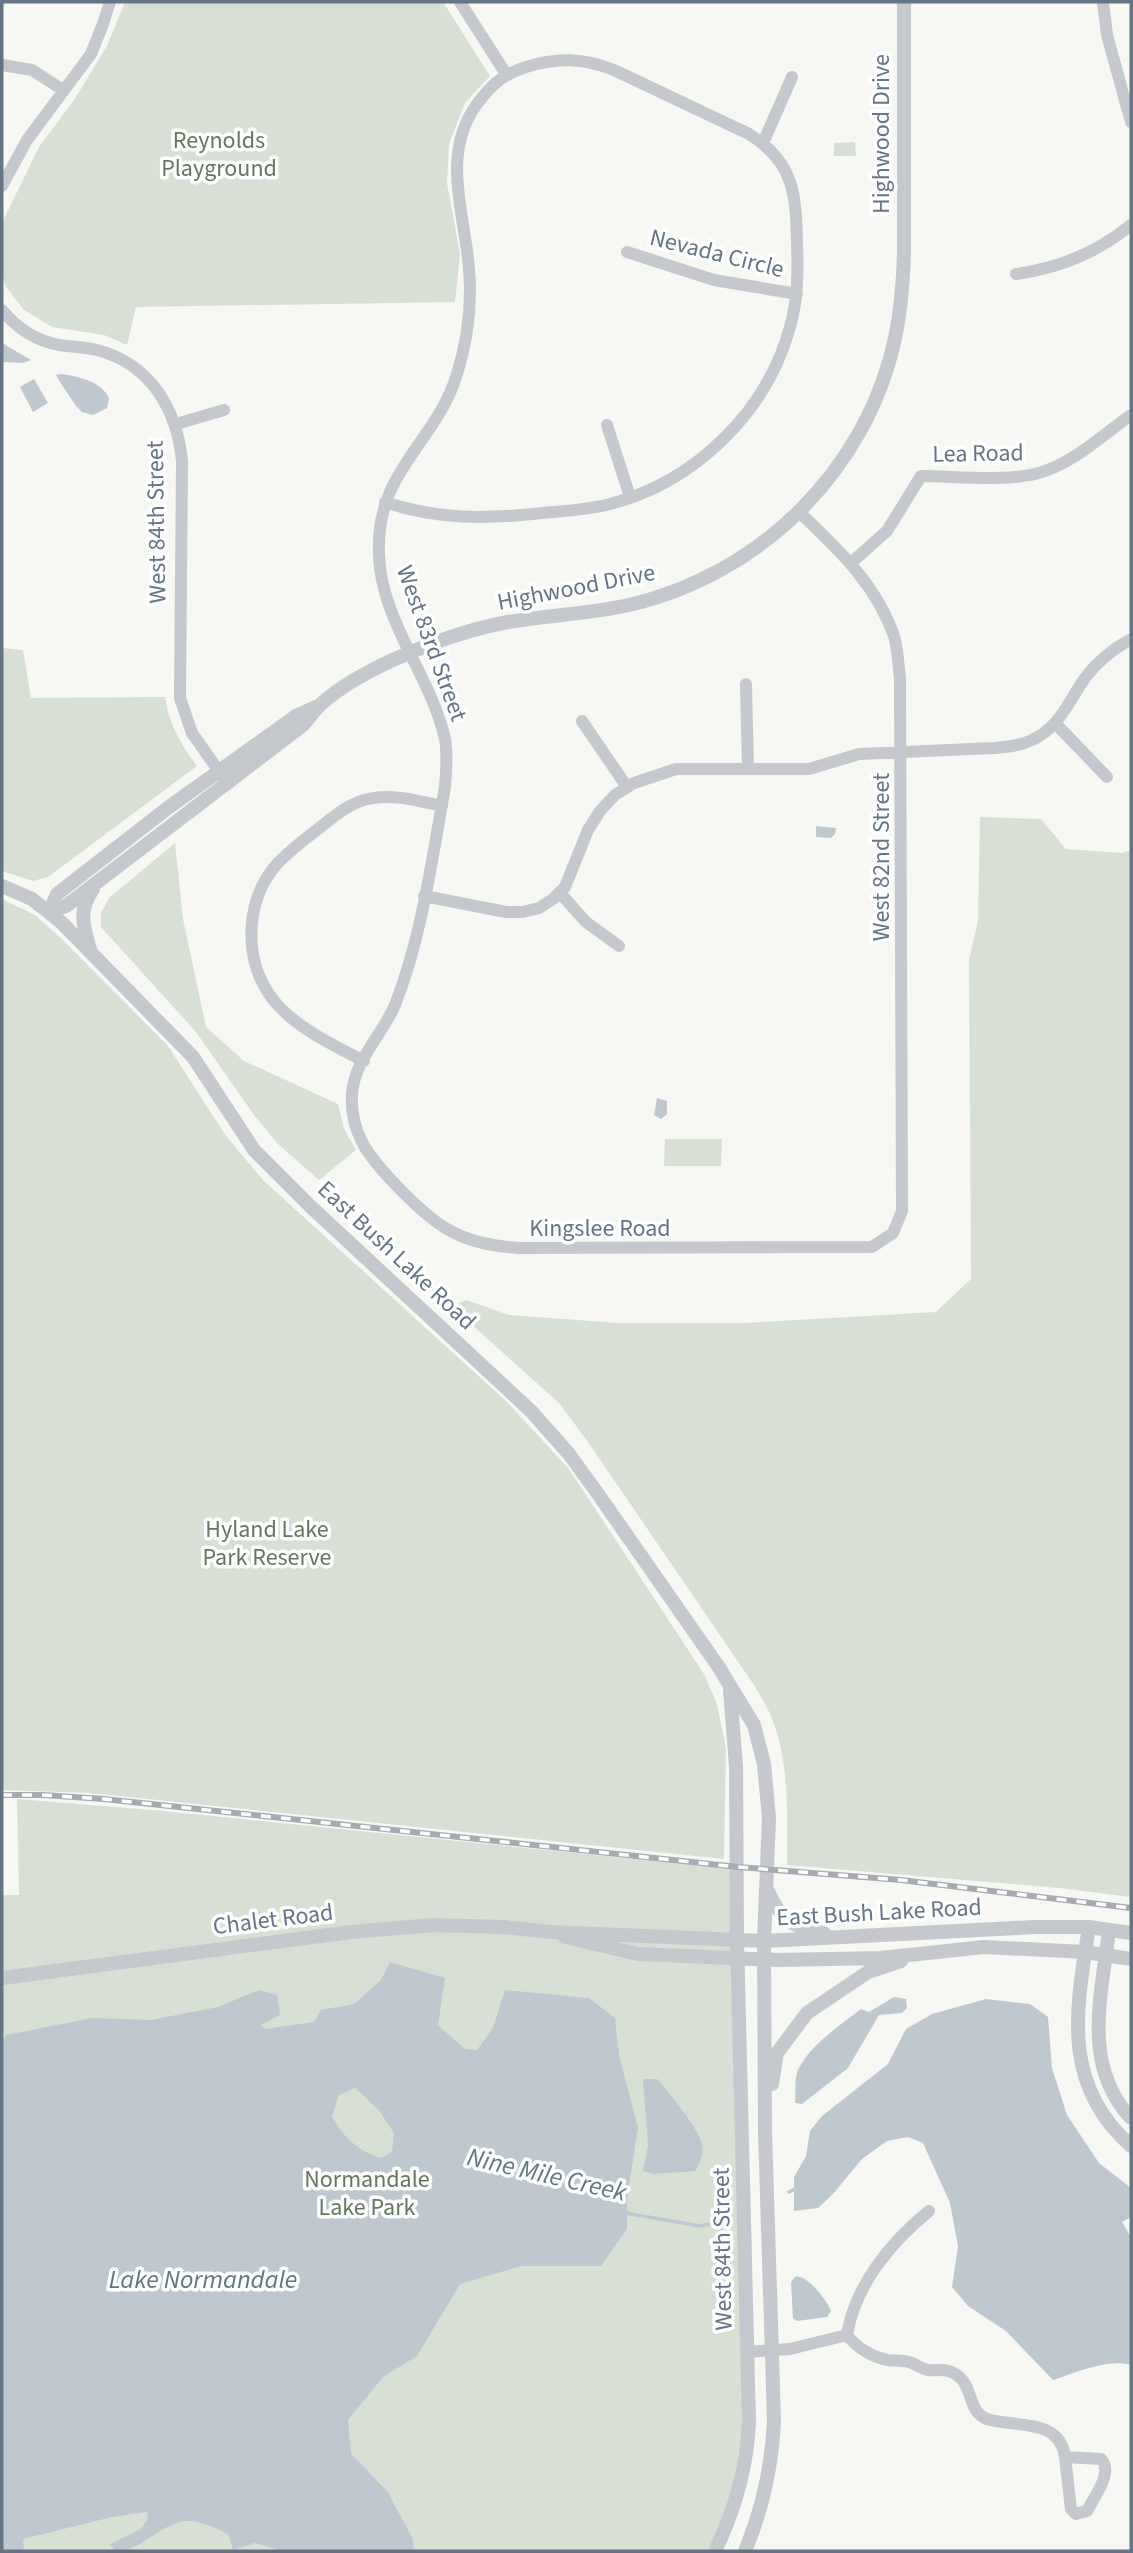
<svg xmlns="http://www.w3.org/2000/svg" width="1133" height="2553" font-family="'Source Sans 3',sans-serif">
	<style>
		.green { fill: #d8dfd5 }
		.water { fill: #bfc8ce; fill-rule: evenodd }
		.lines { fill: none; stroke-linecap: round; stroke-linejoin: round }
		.stream { stroke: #bfc8ce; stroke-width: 3.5 }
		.minor { stroke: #c5c8cc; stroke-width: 12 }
		.tertiary { stroke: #c5c8cc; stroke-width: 14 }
		.rail-casing { stroke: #a5abb1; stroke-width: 6 }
		.rail { stroke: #fff; stroke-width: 3.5; stroke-dasharray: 10; stroke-linecap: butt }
		.labels { text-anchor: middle; stroke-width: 7; stroke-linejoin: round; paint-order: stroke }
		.street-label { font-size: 24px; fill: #657586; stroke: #fff }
		.park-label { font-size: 24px; fill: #647860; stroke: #fff }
		.water-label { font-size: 26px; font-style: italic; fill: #617782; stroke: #fff }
	</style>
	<rect width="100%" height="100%" fill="#f7f7f4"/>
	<path class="green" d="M 125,2 L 443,2 L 490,76 L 465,103 L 449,144 L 447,183 L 460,254 L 455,302 L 136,307 L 127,345 L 104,335 L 52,327 L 24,310 L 6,287 L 2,275 L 2,223 L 39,147 L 74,100 L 107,46 Z
		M 855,142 L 856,156 L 834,156 L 834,143 Z
		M 2,648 L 23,650 L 31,698 L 165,697 C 169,724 181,745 197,766 L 48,877 L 33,881 L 2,871 Z
		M 980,817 L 1041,819 L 1066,849 L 1122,853 L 1131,850 L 1131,1897 L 1059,1888 L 787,1865 C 787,1818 790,1763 772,1719 C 768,1707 760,1696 754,1685 L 588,1442 L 559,1403 L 452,1307 L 466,1300 L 509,1315 L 618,1323 L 745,1323 L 936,1312 L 971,1279 L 969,960 L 978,921 Z
		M 175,843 L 183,919 L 206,1027 L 244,1061 L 338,1104 L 344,1129 L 356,1150 L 319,1180 L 278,1144 L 254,1115 L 196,1032 L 101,927 L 101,913 L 109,898 Z
		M 2,899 L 35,915 L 62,939 L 168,1046 L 226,1136 L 264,1181 L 506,1401 L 569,1469 L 704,1674 L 717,1704 L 726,1748 L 724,1859 L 90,1793 L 2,1790 Z
		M 665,1139 L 722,1139 L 721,1166 L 664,1166 Z
		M 17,1799 L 164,1811 L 732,1869 L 744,2427 L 731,2498 L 709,2551 L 2,2551 L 2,1895 L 19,1895 Z"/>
	<path class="water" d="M 2,343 L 31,360 L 23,363 L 2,362 Z
		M 62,374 C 79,377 101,381 109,398 L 107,408 L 93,415 L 82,412 L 76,406 L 58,379 L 56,375 Z
		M 34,379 L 48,403 L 33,412 L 20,387 Z
		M 816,826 L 836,828 L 835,834 L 831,838 L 816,837 Z
		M 657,1098 L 667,1101 L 667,1114 L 661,1119 L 654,1115 Z
		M 390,1962 L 445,1978 L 438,2025 L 465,2049 L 477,2050 L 493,2028 L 505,1990 L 589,1998 L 615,2018 L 619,2055 L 638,2128 L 627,2198 L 627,2229 L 601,2266 L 521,2266 L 460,2284 L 417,2356 L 383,2377 L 348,2420 L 351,2454 L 387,2491 L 413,2539 L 414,2551 L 283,2551 L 255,2543 L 233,2550 L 228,2534 C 216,2528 200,2520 186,2521 C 159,2524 143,2551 115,2551 L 110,2544 L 141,2529 L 148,2518 L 147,2512 L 112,2517 L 23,2539 L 24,2551 L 2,2551 L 2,2044 L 6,2035 L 92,2018 L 151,2020 L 218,2007 L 259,1990 L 277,1995 L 280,2015 L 261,2025 L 265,2029 L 314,2022 L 321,2010 L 354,2004 L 381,1980 ZM 355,2088 L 378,2109 L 394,2133 L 392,2152 L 381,2158 C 357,2150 344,2138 332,2116 L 339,2095 Z
		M 894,1997 L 906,1999 L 907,2008 L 902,2013 L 879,2015 L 848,2068 L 802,2104 L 795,2103 C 796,2093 794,2079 798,2070 C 810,2045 839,2026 861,2009 L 869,2012 Z
		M 986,1999 L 1030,2004 L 1048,2017 L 1052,2068 L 1067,2115 L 1099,2163 L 1131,2188 L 1131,2217 L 1122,2222 L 1131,2237 L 1131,2365 C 1109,2358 1074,2373 1053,2380 L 1006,2331 L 968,2306 L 952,2287 L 958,2246 L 950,2203 L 923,2143 L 908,2137 L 887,2141 L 862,2159 L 833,2194 L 818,2208 L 794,2211 L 794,2177 L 806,2156 L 810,2131 L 822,2116 L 888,2064 L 906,2029 L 932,2014 Z
		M 643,2079 L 657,2079 C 668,2091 699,2129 702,2144 C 704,2154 700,2163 695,2171 L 653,2174 L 643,2171 L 648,2145 Z
		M 796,2276 C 809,2277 826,2299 831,2311 L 827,2317 L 797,2321 L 793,2318 L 791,2282 Z"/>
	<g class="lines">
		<path class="stream" d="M 789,2192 L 797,2188
			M 625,2213 L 700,2226 L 723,2221"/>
		<path class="minor" d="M 460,2 L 506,74
			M 1103,2 L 1107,35 L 1131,122
			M 2,65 L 32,70 L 63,90
			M 763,143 L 792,77
			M 2,186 L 27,140 L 91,54 L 103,24 L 110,2
			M 627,252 L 714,280 L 797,294
			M 1016,274 C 1060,268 1097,253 1131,225
			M 2,310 C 17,328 36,341 60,345 C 72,347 85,347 97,350 C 151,364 177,410 182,461 L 180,698 L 192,733 L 223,777
			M 176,424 L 224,410
			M 607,425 L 630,497
			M 385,502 C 437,520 488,519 542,513 C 564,511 588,510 610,504 C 695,482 767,412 790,327 C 798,299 798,272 797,243 C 796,194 794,162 749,134 L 614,70 C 584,58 557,57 526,67 C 502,75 492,84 477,104 C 440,155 465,213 469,269 C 472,304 468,339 457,374 C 436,444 375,470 379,555 C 381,621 431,676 445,739 C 448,755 446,771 445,787 C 432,859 422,936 395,1005 C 383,1034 353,1062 352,1095 C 351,1110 355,1128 362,1142 C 375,1167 423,1215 447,1229 C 469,1242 493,1246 518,1248 L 872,1247 L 893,1233 L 902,1211 L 900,678 C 898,664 898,649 894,636 C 876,584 838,549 799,512
			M 852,562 L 887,531 L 921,476 C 956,476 1013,483 1045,471 C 1077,460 1104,434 1131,415
			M 746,684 L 748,769
			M 582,721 L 627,787
			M 1055,723 L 1107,777
			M 560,893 L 586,922 L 619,946
			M 424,896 L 506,912 L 523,912 L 539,908 L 553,899 L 565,887 L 588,830 L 600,811 L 615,795 L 634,783 L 676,769 L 809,769 L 859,754 L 994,748 C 1006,747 1020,746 1032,740 C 1060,727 1068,702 1085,678 C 1097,662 1113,649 1131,639
			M 364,1061 C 331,1044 290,1025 269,994 C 243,955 246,899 277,864 C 289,851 304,840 318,829 C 333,817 349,803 368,799 C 392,793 418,801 442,806
			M 847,2335 C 856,2347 872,2357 887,2360 C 894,2361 902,2360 909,2362 C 916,2364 921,2369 928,2370 C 935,2371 942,2369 949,2371 C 976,2380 965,2411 987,2419 C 1015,2428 1060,2417 1065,2457 L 1071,2509 L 1076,2514 L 1087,2511 C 1094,2497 1114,2472 1101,2459 L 1065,2457
			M 847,2335 C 855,2285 891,2242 929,2211
			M 748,2352 L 790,2349 L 847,2335"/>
		<path class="tertiary" d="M 2,886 L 32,899 L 62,923 L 193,1057 L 254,1150 L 311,1207 L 531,1411 L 569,1454 L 598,1494 L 718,1666 L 754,1725 L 764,1764 L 769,1818 L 764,1941 L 765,2131 L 774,2420 C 772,2466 763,2508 745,2551
			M 50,911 L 66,906 L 303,725 C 309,718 314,711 320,705 C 361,667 453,632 508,622 C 548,615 589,614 629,605 C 760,575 867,470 895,338 C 901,310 903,282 904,254 L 904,2
			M 50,911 L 57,894 L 169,807 L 296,716 L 316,707
			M 90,949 C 83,925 78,911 93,889
			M 768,1891 C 781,1921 793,1927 824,1933
			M 1089,1927 C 1076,2010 1061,2084 1131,2146
			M 1109,1930 C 1102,1994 1081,2065 1131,2118
			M 565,1937 L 638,1954 L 778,1960 L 881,1958 L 984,1947 L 1085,1952 L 1131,1959
			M 2,1978 L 351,1932 L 433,1925 L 504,1927 L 550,1932 L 764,1941 L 1035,1927 L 1089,1927 L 1131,1933
			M 772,2084 L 777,2053 L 807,2013 L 868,1972 L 901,1961
			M 715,2551 C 735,2510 747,2468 749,2422 L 737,1940 L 736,1766 L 730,1690"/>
		<defs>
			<path id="rail" d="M 2,1795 L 43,1795 L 104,1799 L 738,1867 L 901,1880 L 1131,1908"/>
		</defs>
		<use href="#rail" class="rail-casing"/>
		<use href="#rail" class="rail"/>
	</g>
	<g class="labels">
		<g class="street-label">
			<text transform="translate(881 134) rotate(-90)" y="8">Highwood Drive</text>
			<text transform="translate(717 253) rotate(14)" y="8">Nevada Circle</text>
			<text transform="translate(978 453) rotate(-1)" y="8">Lea Road</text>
			<text transform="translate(156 522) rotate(-91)" y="8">West 84th Street</text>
			<text transform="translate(576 587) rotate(-11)" y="8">Highwood Drive</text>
			<text transform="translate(432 643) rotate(70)" y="8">West 83rd Street</text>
			<text transform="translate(881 857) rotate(-90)" y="8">West 82nd Street</text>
			<text x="600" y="1236">Kingslee Road</text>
			<text transform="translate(397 1255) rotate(43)" y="8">East Bush Lake Road</text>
			<text transform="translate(879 1912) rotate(-3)" y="8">East Bush Lake Road</text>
			<text transform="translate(273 1919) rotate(-7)" y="8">Chalet Road</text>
			<text transform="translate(722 2249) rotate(-91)" y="8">West 84th Street</text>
		</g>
		<g class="park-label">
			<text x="219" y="148">Reynolds<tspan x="219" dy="28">Playground</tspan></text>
			<text x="267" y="1537">Hyland Lake<tspan x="267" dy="28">Park Reserve</tspan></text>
			<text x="367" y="2187">Normandale<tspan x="367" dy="28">Lake Park</tspan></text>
		</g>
		<g class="water-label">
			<text transform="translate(547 2174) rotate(13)" y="9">Nine Mile Creek</text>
			<text x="203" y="2288">Lake Normandale</text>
		</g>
	</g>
	<rect width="1133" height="2553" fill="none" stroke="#657586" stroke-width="7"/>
</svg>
